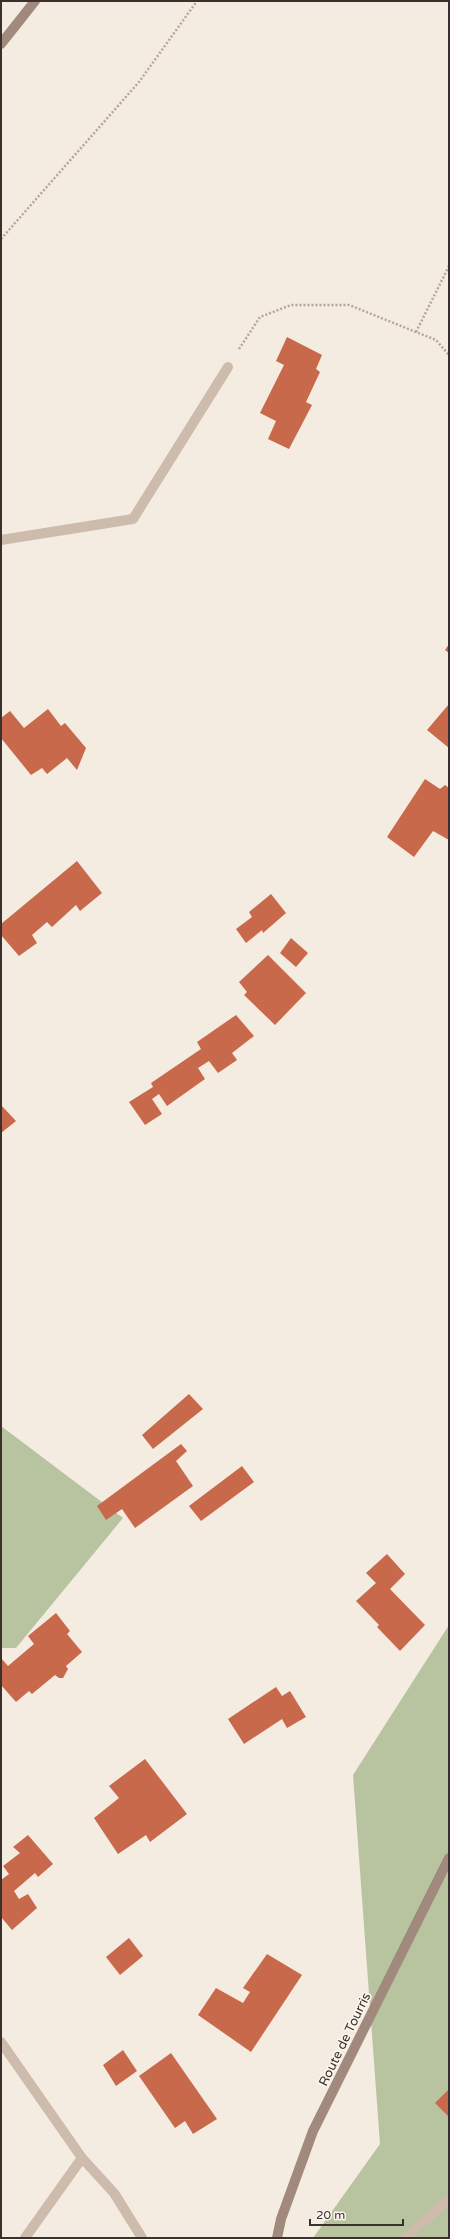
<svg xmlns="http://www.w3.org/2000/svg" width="450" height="2239" font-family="'Varela Round',sans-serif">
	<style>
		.green { fill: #b8c4a0 }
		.building { fill: #c8694b }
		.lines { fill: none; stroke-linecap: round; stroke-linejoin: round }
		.path { stroke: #b9a596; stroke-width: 2.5; stroke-dasharray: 2 2; stroke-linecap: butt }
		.lane { stroke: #cdbbac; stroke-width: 10 }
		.street { stroke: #cdbbac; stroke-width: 10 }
		.secondary { stroke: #a18a7d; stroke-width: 10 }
		.labels { text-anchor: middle; stroke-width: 3.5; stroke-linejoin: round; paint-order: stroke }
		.street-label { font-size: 13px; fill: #3b302b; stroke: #fbf5ee }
	</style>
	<rect width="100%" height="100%" fill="#f4ebe1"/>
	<path class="green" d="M 1,1426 L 123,1518 L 16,1648 L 1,1648 Z
		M 449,1625 L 449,2238 L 313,2238 L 380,2144 L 353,1775 Z"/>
	<path class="building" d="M 287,337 L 322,355 L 316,369 L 320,372 L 306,402 L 312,405 L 289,449 L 268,439 L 276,421 L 260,413 L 284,365 L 276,361 Z
		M 449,644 L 449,653 L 445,650 Z
		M 449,704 L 449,748 L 427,730 Z
		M 48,709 L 61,726 L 65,723 L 86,748 L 77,770 L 67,758 L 47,774 L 42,768 L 31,775 L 1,738 L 1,718 L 10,711 L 24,728 Z
		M 425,779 L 440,789 L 445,785 L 449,788 L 449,840 L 433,831 L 414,857 L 387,837 Z
		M 77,861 L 102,893 L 80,911 L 76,905 L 52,927 L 47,922 L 32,935 L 37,943 L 19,956 L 1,935 L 1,924 Z
		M 271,894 L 286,913 L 263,933 L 262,930 L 246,943 L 236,929 L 252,917 L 249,912 Z
		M 291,938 L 308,953 L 296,967 L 280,953 Z
		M 268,955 L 306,993 L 275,1025 L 244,995 L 247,992 L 239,982 Z
		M 236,1015 L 254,1036 L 232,1053 L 237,1060 L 218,1073 L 209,1061 L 198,1068 L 205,1079 L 167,1106 L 159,1094 L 152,1099 L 162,1114 L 145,1125 L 129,1102 L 153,1087 L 151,1083 L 201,1049 L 197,1042 Z
		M 1,1105 L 16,1121 L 1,1133 Z
		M 189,1394 L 203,1409 L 153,1449 L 142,1435 Z
		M 181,1444 L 187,1451 L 176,1461 L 193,1486 L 135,1528 L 122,1509 L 106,1520 L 97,1506 Z
		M 242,1466 L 254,1482 L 201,1521 L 189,1506 Z
		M 387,1554 L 405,1574 L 390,1589 L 425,1625 L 400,1651 L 377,1627 L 379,1625 L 356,1601 L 376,1583 L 366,1573 Z
		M 56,1613 L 70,1631 L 67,1634 L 82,1652 L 66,1666 L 68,1669 L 63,1678 L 59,1678 L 55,1675 L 32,1694 L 29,1691 L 16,1702 L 1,1685 L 1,1658 L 8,1666 L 34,1644 L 28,1636 Z
		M 276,1687 L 282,1696 L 290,1691 L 306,1717 L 287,1728 L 282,1719 L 244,1744 L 228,1719 Z
		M 145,1759 L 187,1814 L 150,1842 L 146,1835 L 118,1854 L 94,1818 L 119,1798 L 109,1786 Z
		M 28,1835 L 53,1864 L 38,1877 L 35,1873 L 14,1891 L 19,1899 L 28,1894 L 37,1908 L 12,1930 L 1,1917 L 1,1880 L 9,1874 L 3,1866 L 20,1853 L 13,1847 Z
		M 129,1938 L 143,1956 L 120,1975 L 106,1957 Z
		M 267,1954 L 302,1975 L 251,2052 L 198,2015 L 216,1988 L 243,2003 L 250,1992 L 243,1988 Z
		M 123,2050 L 137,2071 L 116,2086 L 103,2065 Z
		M 171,2053 L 217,2119 L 193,2134 L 185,2121 L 175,2128 L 139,2076 Z
		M 449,2089 L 449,2117 L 435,2103 Z"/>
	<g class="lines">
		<path class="path" d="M 1,239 L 139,82 L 197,1
			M 416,332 L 449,266
			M 239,349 L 260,317 L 291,305 L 349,305 L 436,340 L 449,355"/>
		<path class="lane" d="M 1,2042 L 82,2158
			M 405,2238 L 449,2199"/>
		<path class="street" d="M 1,540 L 133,519 L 228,367
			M 25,2238 L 82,2158 L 114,2193 L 142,2238"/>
		<path class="secondary" d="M 1,44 L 35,1
			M 277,2238 L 281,2219 L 313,2131 L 449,1858"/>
	</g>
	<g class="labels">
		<g class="street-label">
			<text transform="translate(344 2039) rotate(-64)" y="5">Route de Tourris</text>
		</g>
	</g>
	<rect width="450" height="2239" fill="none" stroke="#3b302b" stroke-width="4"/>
	<path d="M310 2219v6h93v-6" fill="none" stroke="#3b302b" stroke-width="2"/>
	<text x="316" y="2219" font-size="12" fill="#3b302b" stroke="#fbf5ee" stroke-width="3" paint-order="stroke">20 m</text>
</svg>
